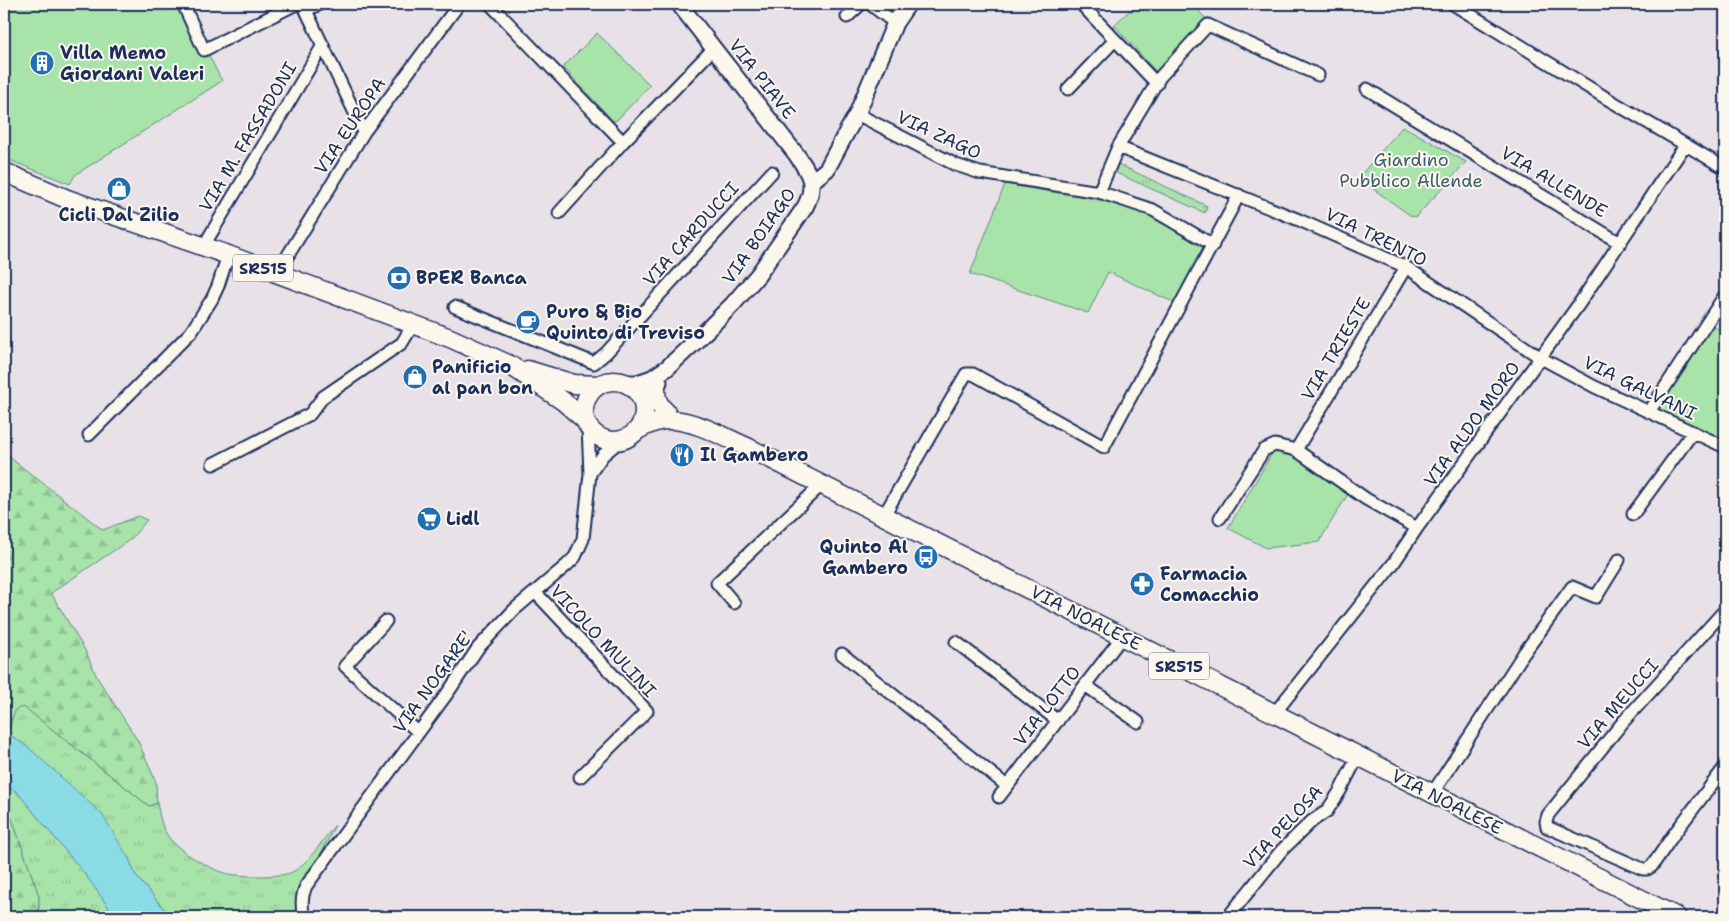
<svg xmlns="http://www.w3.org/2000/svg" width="1729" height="921" font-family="'Shantell Sans',sans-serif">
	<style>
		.grass { fill: url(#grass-tufts); stroke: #628984 }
		.forest { fill: url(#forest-firs); stroke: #628984 }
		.park { fill: #a8e3a9; stroke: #628984 }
		.water { fill: #8adbe4; stroke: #5e96ae }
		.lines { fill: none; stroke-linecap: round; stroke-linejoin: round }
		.street-casing { stroke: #1b2f5e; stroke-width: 15 }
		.secondary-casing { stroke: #1b2f5e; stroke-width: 19 }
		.primary-casing { stroke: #1b2f5e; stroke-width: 21 }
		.street { stroke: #fbf7ec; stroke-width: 11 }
		.secondary { stroke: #fbf7ec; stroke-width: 15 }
		.primary { stroke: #fbf7ec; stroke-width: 18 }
		.labels { text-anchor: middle; stroke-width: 4; stroke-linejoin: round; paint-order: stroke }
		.shield { fill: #fbf7ec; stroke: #5e6b89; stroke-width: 1 }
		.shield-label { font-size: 16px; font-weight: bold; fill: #1b2f5e }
		.poi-label { font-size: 18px; font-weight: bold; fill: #1b2f5e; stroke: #fbf7ec; text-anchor: start }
		.street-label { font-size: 18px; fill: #1b2f5e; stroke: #fbf7ec }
		.park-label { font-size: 18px; fill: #3e5c71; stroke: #fbf7ec }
	</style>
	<defs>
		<pattern id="grass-tufts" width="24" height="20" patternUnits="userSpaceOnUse" patternTransform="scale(1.25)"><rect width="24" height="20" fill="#a8e3a9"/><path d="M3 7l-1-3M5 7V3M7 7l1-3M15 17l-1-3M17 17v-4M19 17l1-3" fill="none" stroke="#90c394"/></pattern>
		<pattern id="forest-firs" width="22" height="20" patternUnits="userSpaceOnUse" patternTransform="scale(1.25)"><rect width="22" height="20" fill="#a8e3a9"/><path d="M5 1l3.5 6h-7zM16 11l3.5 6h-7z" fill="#90c394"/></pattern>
	</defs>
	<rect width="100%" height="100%" fill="#e8e1e8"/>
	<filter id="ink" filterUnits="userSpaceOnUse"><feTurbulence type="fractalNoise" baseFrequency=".02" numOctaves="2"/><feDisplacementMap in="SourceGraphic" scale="10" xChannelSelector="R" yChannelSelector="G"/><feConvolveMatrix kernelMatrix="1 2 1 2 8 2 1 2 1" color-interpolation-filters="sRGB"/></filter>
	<g filter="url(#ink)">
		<path class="grass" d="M 1118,164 L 1207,206 L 1205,213 L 1114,172 Z
			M 24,707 L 149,806 L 157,803 C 160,816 161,828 170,839 C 182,853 208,868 225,873 C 237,877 278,877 290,873 C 306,867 324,838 335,825 L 303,891 L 312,917 L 168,917 L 166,911 L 136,876 L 129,859 L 29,748 L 7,733 L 16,708 Z
			M 4,784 L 17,792 L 88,878 L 109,908 L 98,917 L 38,917 L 39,896 L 4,796 Z"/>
		<path class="forest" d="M 4,453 L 103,530 L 138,516 L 147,520 L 131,539 L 51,593 L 86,652 L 97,677 L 138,741 L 156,782 L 157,803 L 149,806 L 24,707 L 16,709 L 4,738 Z
			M 4,796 L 39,896 L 38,917 L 4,917 Z"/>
		<path class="park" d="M 4,4 L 182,4 L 222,81 L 75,175 L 70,184 L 4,158 Z
			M 1137,4 L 1192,4 L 1208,21 L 1159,75 L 1114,25 Z
			M 597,33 L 650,85 L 617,120 L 613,121 L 563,67 Z
			M 1403,126 L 1466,162 L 1416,217 L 1411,216 L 1358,178 Z
			M 1005,184 L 1089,197 L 1145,213 L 1206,246 L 1175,303 L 1108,272 L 1088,313 L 970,274 Z
			M 1713,325 L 1725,335 L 1725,442 L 1658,413 L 1657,408 Z
			M 1277,445 L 1348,494 L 1319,542 L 1266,548 L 1228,528 Z"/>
		<path class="water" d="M 7,733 L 29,748 L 102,814 L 129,859 L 136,876 L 166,911 L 168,917 L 98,917 L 109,908 L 88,878 L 17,792 L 4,784 L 4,738 Z"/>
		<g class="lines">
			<defs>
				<path id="street" d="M 183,4 L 204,50 L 296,4
					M 303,4 L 364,132
					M 490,4 L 623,142
					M 870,4 L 895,23
					M 1081,4 L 1157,84
					M 1453,4 L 1606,98 L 1725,168
					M 306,10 L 320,4
					M 847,17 L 861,4
					M 1068,89 L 1115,40
					M 1367,89 L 1620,243
					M 857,114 L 956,165 L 980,173 L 1099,192 L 1153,210 L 1213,245
					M 1118,147 L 1299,220 L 1406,267 L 1541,358 L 1595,387 L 1725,447
					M 1099,192 L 1118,147 L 1160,77 L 1208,25 L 1318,75
					M 559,213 L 623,142 L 714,48
					M 205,247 L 209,237 L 323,45
					M 277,273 L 364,132 L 459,4
					M 455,307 L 594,363 L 606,353 L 772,172
					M 1649,412 L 1725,295
					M 89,435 L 191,332 L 212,299 L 218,286 L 228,255
					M 1296,450 L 1406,267
					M 213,464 L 310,414 L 323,397 L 402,343 L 414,323
					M 591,472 L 603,455 L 621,440
					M 1633,514 L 1693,432
					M 884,515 L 966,374 L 973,374 L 1104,447 L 1239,195
					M 1220,518 L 1264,450 L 1275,445 L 1296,450 L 1366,499 L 1417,528
					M 535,592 L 647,711 L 580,777
					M 734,603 L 717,583 L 816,490 L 819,482
					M 386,621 L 345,666 L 418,732
					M 956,642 L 1058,721
					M 842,654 L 1007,786
					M 1085,685 L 1138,722
					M 1274,714 L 1393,564 L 1417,528 L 1579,304 L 1685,145
					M 1432,794 L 1524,653 L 1572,587 L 1596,597 L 1619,560
					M 999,797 L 1122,637
					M 1547,827 L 1546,822 L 1548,815 L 1623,722 L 1725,610
					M 1547,827 L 1643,869 L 1647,869 L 1652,866 L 1674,834 L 1725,767
					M 304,917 C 301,906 301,897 306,886 L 449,691 L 478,648 L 515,609 L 567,565 L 575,557 L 583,539 L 590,474 L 588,426
					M 1228,917 L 1281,851 L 1312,821 L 1327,811 L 1340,791 L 1358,756"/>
				<path id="secondary" d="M 812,181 L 827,169 L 844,137 L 857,114 L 895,23 L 908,4
					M 625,383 L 637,383 L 652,378 L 667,368 L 696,341 L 733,304 L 758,275 L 805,207 C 817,184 810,174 796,154 L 679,4
					M 643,404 L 659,382"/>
				<path id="primary" d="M 4,172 L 67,199 L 228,255 L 450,338 L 510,365 L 563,401 L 586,421
					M 528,370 L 574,384 L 599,385
					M584 411a30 30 0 1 1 60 0a30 30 0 1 1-60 0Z
					M 656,388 C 656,399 658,405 666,412
					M 636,431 C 646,425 657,420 668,420 C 693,419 726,438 749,448 L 1677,917"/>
			</defs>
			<use href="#street" class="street-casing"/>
			<use href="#secondary" class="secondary-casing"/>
			<use href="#primary" class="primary-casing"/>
			<use href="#street" class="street"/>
			<use href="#secondary" class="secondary"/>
			<use href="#primary" class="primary"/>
		</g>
	</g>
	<defs>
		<symbol id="building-disc" viewBox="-11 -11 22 22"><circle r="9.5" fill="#1f6fb2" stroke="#fbf7ec"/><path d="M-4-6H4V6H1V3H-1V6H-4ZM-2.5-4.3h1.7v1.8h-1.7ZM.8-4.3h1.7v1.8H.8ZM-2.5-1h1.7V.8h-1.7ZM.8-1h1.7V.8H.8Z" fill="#fff"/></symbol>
		<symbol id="shop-disc" viewBox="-11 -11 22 22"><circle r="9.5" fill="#1f6fb2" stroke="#fbf7ec"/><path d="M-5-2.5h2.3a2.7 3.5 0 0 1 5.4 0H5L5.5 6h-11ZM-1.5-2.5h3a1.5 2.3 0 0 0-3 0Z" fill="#fff"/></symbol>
		<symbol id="bank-disc" viewBox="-11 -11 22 22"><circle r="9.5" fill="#1f6fb2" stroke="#fbf7ec"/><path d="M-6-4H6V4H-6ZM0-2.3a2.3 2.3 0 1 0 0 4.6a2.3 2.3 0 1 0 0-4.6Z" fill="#fff"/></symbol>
		<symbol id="cafe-disc" viewBox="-11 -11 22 22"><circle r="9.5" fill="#1f6fb2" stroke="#fbf7ec"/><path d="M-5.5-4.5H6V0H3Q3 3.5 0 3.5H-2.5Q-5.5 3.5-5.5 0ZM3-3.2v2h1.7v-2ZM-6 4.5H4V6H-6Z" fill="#fff"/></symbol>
		<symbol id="restaurant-disc" viewBox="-11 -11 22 22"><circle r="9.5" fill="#1f6fb2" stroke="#fbf7ec"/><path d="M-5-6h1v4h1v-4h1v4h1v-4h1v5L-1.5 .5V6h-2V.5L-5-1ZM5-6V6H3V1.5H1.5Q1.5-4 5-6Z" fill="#fff"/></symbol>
		<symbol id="supermarket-disc" viewBox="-11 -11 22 22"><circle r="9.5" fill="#1f6fb2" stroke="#fbf7ec"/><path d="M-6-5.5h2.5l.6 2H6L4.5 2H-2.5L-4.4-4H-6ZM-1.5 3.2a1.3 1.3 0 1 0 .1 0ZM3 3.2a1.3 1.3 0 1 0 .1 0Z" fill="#fff"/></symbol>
		<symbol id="bus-disc" viewBox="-11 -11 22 22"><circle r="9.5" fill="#1f6fb2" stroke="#fbf7ec"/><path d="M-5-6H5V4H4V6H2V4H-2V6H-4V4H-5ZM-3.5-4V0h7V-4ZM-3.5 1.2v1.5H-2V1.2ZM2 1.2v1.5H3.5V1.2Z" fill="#fff"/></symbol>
		<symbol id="pharmacy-disc" viewBox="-11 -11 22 22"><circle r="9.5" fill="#1f6fb2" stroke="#fbf7ec"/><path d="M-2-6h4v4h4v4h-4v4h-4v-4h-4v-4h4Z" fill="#fff"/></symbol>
	</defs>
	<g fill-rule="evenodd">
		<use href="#building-disc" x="28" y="49" width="28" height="28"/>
		<use href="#shop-disc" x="105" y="175" width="28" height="28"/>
		<use href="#bank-disc" x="385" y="264" width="28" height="28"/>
		<use href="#cafe-disc" x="514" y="308" width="28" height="28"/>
		<use href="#shop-disc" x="401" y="363" width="28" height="28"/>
		<use href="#restaurant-disc" x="668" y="441" width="28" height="28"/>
		<use href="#supermarket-disc" x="415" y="505" width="28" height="28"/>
		<use href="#bus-disc" x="912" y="543" width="28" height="28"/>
		<use href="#pharmacy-disc" x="1128" y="570" width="28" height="28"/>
	</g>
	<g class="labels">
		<g class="shield">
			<rect x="233" y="254.5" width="60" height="27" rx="4"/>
			<rect x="1149" y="652.5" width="60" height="27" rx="4"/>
		</g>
		<g class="shield-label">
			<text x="263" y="274">SR515</text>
			<text x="1179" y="672">SR515</text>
		</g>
		<g class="poi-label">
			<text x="60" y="59">Villa Memo<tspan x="60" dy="21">Giordani Valeri</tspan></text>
			<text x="119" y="221" text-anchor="middle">Cicli Dal Zilio</text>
			<text x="416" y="284">BPER Banca</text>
			<text x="546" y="318">Puro &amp; Bio<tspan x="546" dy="21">Quinto di Treviso</tspan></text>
			<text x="432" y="373">Panificio<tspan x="432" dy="21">al pan bon</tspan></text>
			<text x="700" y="461">Il Gambero</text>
			<text x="446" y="525">Lidl</text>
			<text x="908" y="553" text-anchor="end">Quinto Al<tspan x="908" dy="21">Gambero</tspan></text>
			<text x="1160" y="580">Farmacia<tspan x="1160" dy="21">Comacchio</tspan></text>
		</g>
		<g class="street-label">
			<text transform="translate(762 79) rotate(52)" y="6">VIA PIAVE</text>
			<text transform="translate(350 126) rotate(-56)" y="6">VIA EUROPA</text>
			<text transform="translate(939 135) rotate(25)" y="6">VIA ZAGO</text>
			<text transform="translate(248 137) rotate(-59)" y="6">VIA M. FASSADONI</text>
			<text transform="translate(1554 182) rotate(31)" y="6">VIA ALLENDE</text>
			<text transform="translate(691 234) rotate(-48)" y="6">VIA CARDUCCI</text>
			<text transform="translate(759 236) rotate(-55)" y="6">VIA BOIAGO</text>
			<text transform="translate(1376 237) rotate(26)" y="6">VIA TRENTO</text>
			<text transform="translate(1336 349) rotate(-59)" y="6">VIA TRIESTE</text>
			<text transform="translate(1640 388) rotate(26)" y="6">VIA GALVANI</text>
			<text transform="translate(1472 424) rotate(-54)" y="6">VIA ALDO MORO</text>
			<text transform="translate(1086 618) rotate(27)" y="6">VIA NOALESE</text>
			<text transform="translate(603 641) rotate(47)" y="6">VICOLO MULINI</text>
			<text transform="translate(433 682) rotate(-54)" y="6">VIA NOGARE'</text>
			<text transform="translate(1618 704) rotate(-49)" y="6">VIA MEUCCI</text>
			<text transform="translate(1047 706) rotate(-52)" y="6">VIA LOTTO</text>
			<text transform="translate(1447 802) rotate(27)" y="6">VIA NOALESE</text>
			<text transform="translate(1283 827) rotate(-47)" y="6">VIA PELOSA</text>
		</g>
		<g class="park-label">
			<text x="1411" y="166">Giardino<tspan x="1411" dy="21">Pubblico Allende</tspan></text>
		</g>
	</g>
	<rect width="1729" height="921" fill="none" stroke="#fbf7ec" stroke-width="20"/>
	<rect x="10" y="10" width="1709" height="901" fill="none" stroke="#1b2f5e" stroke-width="2" filter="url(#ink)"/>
</svg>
